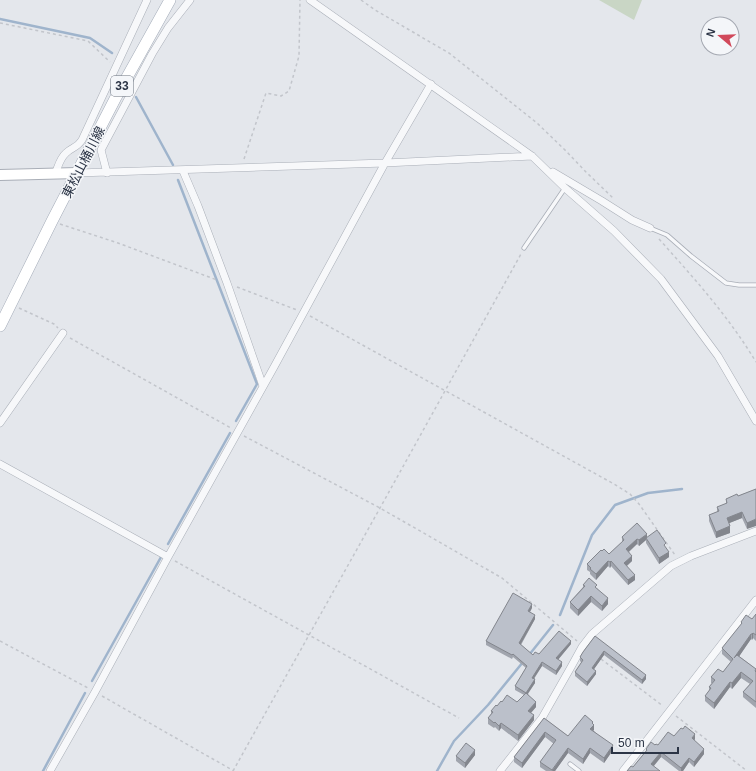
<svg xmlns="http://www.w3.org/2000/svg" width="756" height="771" font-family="Arial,'Noto Sans JP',sans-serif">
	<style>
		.green { fill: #c9d6c5 }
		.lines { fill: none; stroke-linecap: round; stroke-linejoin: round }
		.stream { stroke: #9fb4cc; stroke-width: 2.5 }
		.lane-casing { stroke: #a9aeb7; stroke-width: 5 }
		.street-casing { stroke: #a9aeb7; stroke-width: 8 }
		.secondary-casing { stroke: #a9aeb7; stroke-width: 12 }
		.primary-casing { stroke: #a3abb8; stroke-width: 12 }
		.path { stroke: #c2c5cb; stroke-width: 1.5; stroke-dasharray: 3 3; stroke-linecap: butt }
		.lane { stroke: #f7f8fa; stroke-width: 3.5 }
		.street { stroke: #f7f8fa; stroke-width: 7 }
		.secondary { stroke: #fff; stroke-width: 10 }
		.primary { stroke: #fff; stroke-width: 11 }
		.wall { fill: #a1a5ae }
		.shaded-wall { fill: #83868d }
		.building { fill: #bbc0ca; stroke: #83868d }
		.labels { text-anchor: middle; stroke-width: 3; stroke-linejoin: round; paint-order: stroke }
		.shield { fill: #f4f6f9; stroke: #676e7b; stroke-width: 1 }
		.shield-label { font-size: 12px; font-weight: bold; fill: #2b3445 }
		.street-label { font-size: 13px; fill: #2b3445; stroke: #f4f6f9 }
	</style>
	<rect width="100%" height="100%" fill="#e4e7ec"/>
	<path class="green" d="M 599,0 L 642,0 L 634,20 Z"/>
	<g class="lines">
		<path class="stream" d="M 0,19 L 90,38 L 112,53
			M 136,97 L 173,165
			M 178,180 L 257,384 L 236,421
			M 168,544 L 230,433
			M 560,615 L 592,535 L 615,505 L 648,493 L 682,489
			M 529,655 L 553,625
			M 92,681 L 161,557
			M 43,771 L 85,693
			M 437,771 L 454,741 L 488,705 L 523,662"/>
		<defs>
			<path id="lane" d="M 650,228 L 667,235 L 691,256 L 726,283 L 739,285 L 756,285
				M 524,248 L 565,188
				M 570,764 L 579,771"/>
			<path id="street" d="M 310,0 L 532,156 L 565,188 L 614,231 L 661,279 L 718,356 L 756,421
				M 183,171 L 198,206 L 227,283 L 263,386
				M 553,172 L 602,201 L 632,220 L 650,228
				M 77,173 L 385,163 L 532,156
				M 107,173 L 101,150 L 152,54 L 168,28 L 190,0
				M 55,174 C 58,167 60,158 66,153 C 72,147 77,148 82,140 L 147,0
				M 0,423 L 63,333
				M 0,464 L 168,557
				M 50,771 L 95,692 L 168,557 L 274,367 L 385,163 L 431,84
				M 500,771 L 542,718 L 571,667 L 582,647 L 592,634 L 671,566 L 691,556 L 756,531
				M 623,771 L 756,600"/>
			<path id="secondary" d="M 0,175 L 77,173"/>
			<path id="primary" d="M 0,326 L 52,221 L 116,97 L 170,0"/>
		</defs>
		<use href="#lane" class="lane-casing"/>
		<use href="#street" class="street-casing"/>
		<use href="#secondary" class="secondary-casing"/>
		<use href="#primary" class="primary-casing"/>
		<path class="path" d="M 361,0 L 375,10 L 449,53 L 537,123 L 566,151 L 586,172 L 613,198
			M 0,23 L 88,41 L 110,62
			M 244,159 L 266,93 L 281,96 L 289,91 L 299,56 L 300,0
			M 60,224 L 118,243 L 217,280
			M 659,239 C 694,278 729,317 756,362
			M 237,287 L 297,310
			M 19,308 L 54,324 L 58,328
			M 310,316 L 614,484 L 630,494 L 639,504 L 675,555
			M 70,338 L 231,428
			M 244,436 L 380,508 L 502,578 L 577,641
			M 175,561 L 459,718
			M 0,641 L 88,688
			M 601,659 L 663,706
			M 102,696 L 234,771
			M 676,716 L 747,771
			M 233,771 L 380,508 L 521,254"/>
		<use href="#lane" class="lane"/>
		<use href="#street" class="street"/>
		<use href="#secondary" class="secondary"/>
		<use href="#primary" class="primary"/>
	</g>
	<path class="wall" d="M 756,489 L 747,529 L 742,518 L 729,523 L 730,533 L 716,538 L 709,521 L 709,515 L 717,512 L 717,507 L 726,504 L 726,499 L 738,496 Z
		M 622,537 L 647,537 L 666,548 L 669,557 L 659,564 L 646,543 L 646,540 L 639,546 L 637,544 L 629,552 L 632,561 L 627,566 L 635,580 L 628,585 L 611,566 L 610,568 L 608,566 L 596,580 L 590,574 L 590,572 L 587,570 L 587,564 L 602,551 L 609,554 L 622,542 Z
		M 583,585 L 597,588 L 608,604 L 602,611 L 591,602 L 578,616 L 570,608 L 570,602 L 583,587 Z
		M 532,608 L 530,612 L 535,619 L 521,645 L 533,655 L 539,654 L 571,644 L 558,660 L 562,666 L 556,675 L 542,666 L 534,679 L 535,683 L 528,694 L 536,707 L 531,713 L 534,720 L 518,741 L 501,728 L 499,731 L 495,727 L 494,728 L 488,724 L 488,718 L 491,714 L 491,711 L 502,702 L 517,702 L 524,695 L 515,690 L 515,686 L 526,668 L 513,657 L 512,659 L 486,645 L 486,641 Z
		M 756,614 L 756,641 L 753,638 L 752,640 L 751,639 L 739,656 L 756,669 L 756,708 L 743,697 L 743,692 L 750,684 L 741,678 L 732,689 L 730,687 L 714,709 L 705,701 L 705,696 L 709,691 L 709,687 L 712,683 L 711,683 L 711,677 L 723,672 L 731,662 L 722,654 L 722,648 L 741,625 L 741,622 L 752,619 Z
		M 595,636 L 646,679 L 642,684 L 604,655 L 594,669 L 596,674 L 587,686 L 575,676 L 575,672 L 582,663 L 580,661 L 580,657 Z
		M 544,718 L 568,736 L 593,724 L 594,730 L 593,730 L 613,750 L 604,763 L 590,753 L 583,764 L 568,753 L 555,771 L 546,771 L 540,767 L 540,762 L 554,744 L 545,737 L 522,768 L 514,762 L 514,757 Z
		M 674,736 L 695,739 L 694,741 L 704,754 L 694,767 L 689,762 L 683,771 L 679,771 L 661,757 L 654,766 L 633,767 L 646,751 L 646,749 L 655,745 L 658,745 Z
		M 475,755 L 465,768 L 456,761 L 456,756 Z"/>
	<path class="shaded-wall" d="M 742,512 L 742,518 L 727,524 L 727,518 Z
		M 756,519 L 756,526 L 747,529 L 747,523 Z
		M 730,526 L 730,533 L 716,538 L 716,532 Z
		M 647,534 L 647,539 L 646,538 L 646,540 L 639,546 L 639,540 Z
		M 637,539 L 637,544 L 626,554 L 626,549 Z
		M 669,552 L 669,557 L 659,564 L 659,558 Z
		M 632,556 L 632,561 L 624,568 L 624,563 Z
		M 608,561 L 608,566 L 596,580 L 596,574 Z
		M 611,561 L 611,566 L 610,568 L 610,562 Z
		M 635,575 L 635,580 L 628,585 L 628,580 Z
		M 591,596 L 591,602 L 578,616 L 578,610 Z
		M 608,598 L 608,604 L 602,611 L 602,606 Z
		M 532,604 L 532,608 L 528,615 L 528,611 Z
		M 535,615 L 535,619 L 519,647 L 519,643 Z
		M 753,633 L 753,638 L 752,640 L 752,634 Z
		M 751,634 L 751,639 L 734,664 L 734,658 Z
		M 571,641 L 571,644 L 556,662 L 556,658 Z
		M 604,651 L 604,655 L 592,672 L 592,668 Z
		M 542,662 L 542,666 L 532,681 L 532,678 Z
		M 562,662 L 562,666 L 556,675 L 556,671 Z
		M 596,671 L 596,674 L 587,686 L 587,682 Z
		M 741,672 L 741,678 L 732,689 L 732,683 Z
		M 646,675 L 646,679 L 642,684 L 642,680 Z
		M 535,679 L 535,683 L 526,696 L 526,693 Z
		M 730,682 L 730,687 L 714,709 L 714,703 Z
		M 536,702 L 536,707 L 528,716 L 528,711 Z
		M 534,715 L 534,720 L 518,741 L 518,735 Z
		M 593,722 L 593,726 L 594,725 L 594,730 L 590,734 L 590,729 L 592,723 Z
		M 501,723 L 501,728 L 499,731 L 499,726 Z
		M 545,732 L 545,737 L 522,768 L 522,763 Z
		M 695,734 L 695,739 L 692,743 L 692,738 Z
		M 613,745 L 613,750 L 604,763 L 604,758 Z
		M 568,748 L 568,753 L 555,771 L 552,771 Z
		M 590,748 L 590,753 L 583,764 L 583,759 Z
		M 704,749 L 704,754 L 694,767 L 694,762 Z
		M 475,750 L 475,755 L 465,768 L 465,763 Z
		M 661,752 L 661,757 L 651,769 L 651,764 Z
		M 689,758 L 689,762 L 683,771 L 681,771 L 681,768 Z"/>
	<path class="building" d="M 756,489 L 756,519 L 747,523 L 742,512 L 727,518 L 730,526 L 716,532 L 709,515 L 719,511 L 717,507 L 727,503 L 726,499 L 737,494 L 738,496 Z
		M 637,523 L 647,534 L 639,540 L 637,539 L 626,549 L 632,556 L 624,563 L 635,575 L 628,580 L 611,561 L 610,562 L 608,561 L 596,574 L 590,569 L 591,568 L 587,564 L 601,550 L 602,551 L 604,549 L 609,554 L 624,540 L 622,537 Z
		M 657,530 L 666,543 L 664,545 L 669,552 L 659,558 L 646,538 Z
		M 589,578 L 597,585 L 595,587 L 608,598 L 602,606 L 591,596 L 578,610 L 570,602 L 585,586 L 583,585 Z
		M 513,593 L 532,604 L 528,611 L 535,615 L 519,643 L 533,655 L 535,652 L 539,654 L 559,631 L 571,641 L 556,658 L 562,662 L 556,671 L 542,662 L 532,678 L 535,679 L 526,693 L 515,686 L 527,666 L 513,654 L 512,655 L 486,641 Z
		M 756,614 L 756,635 L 753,633 L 752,634 L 751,634 L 734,658 L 737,655 L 756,669 L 755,671 L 756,672 L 756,702 L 743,692 L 753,681 L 741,672 L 732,683 L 730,682 L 714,703 L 705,696 L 711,688 L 709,687 L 715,680 L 711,677 L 718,669 L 723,672 L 733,659 L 722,648 L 742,623 L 741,622 L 746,615 L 752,619 Z
		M 595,636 L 646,675 L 642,680 L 604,651 L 592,668 L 596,671 L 587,682 L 575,672 L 583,660 L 580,657 L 583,652 Z
		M 526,693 L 536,702 L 528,711 L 534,715 L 518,735 L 501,723 L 499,726 L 495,722 L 494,723 L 488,718 L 493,712 L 491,711 L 496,705 L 497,706 L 501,701 L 502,702 L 507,695 L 517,702 Z
		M 585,715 L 593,722 L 592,723 L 594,725 L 590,729 L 613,745 L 604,758 L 590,748 L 583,759 L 568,748 L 552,770 L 540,762 L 556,740 L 545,732 L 522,763 L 514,757 L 544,718 L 568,736 Z
		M 685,726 L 695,734 L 692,738 L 704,749 L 694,762 L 689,758 L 681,768 L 661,752 L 651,764 L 660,771 L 627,771 L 631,766 L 633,767 L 647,750 L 646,749 L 651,742 L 655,745 L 656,744 L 658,745 L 668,732 L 674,736 L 681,728 L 683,729 Z
		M 466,743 L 475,750 L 465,763 L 456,756 Z"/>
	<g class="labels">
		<rect class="shield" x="111" y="76" width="22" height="20" rx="3"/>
		<g class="shield-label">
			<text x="122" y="90">33</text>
		</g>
		<g class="street-label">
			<text transform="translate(83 162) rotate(-63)" y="5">東松山桶川線</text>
		</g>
	</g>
	<g transform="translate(720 36) rotate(289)"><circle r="19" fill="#f4f6f9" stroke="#a4a8b1"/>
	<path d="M0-3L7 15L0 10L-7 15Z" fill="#d1495b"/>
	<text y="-6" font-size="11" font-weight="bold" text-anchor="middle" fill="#2b3445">N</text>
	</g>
	<path d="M612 747v6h66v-6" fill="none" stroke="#2b3445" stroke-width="2"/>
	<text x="618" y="747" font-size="12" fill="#2b3445" stroke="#f4f6f9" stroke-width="3" paint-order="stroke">50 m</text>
</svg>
